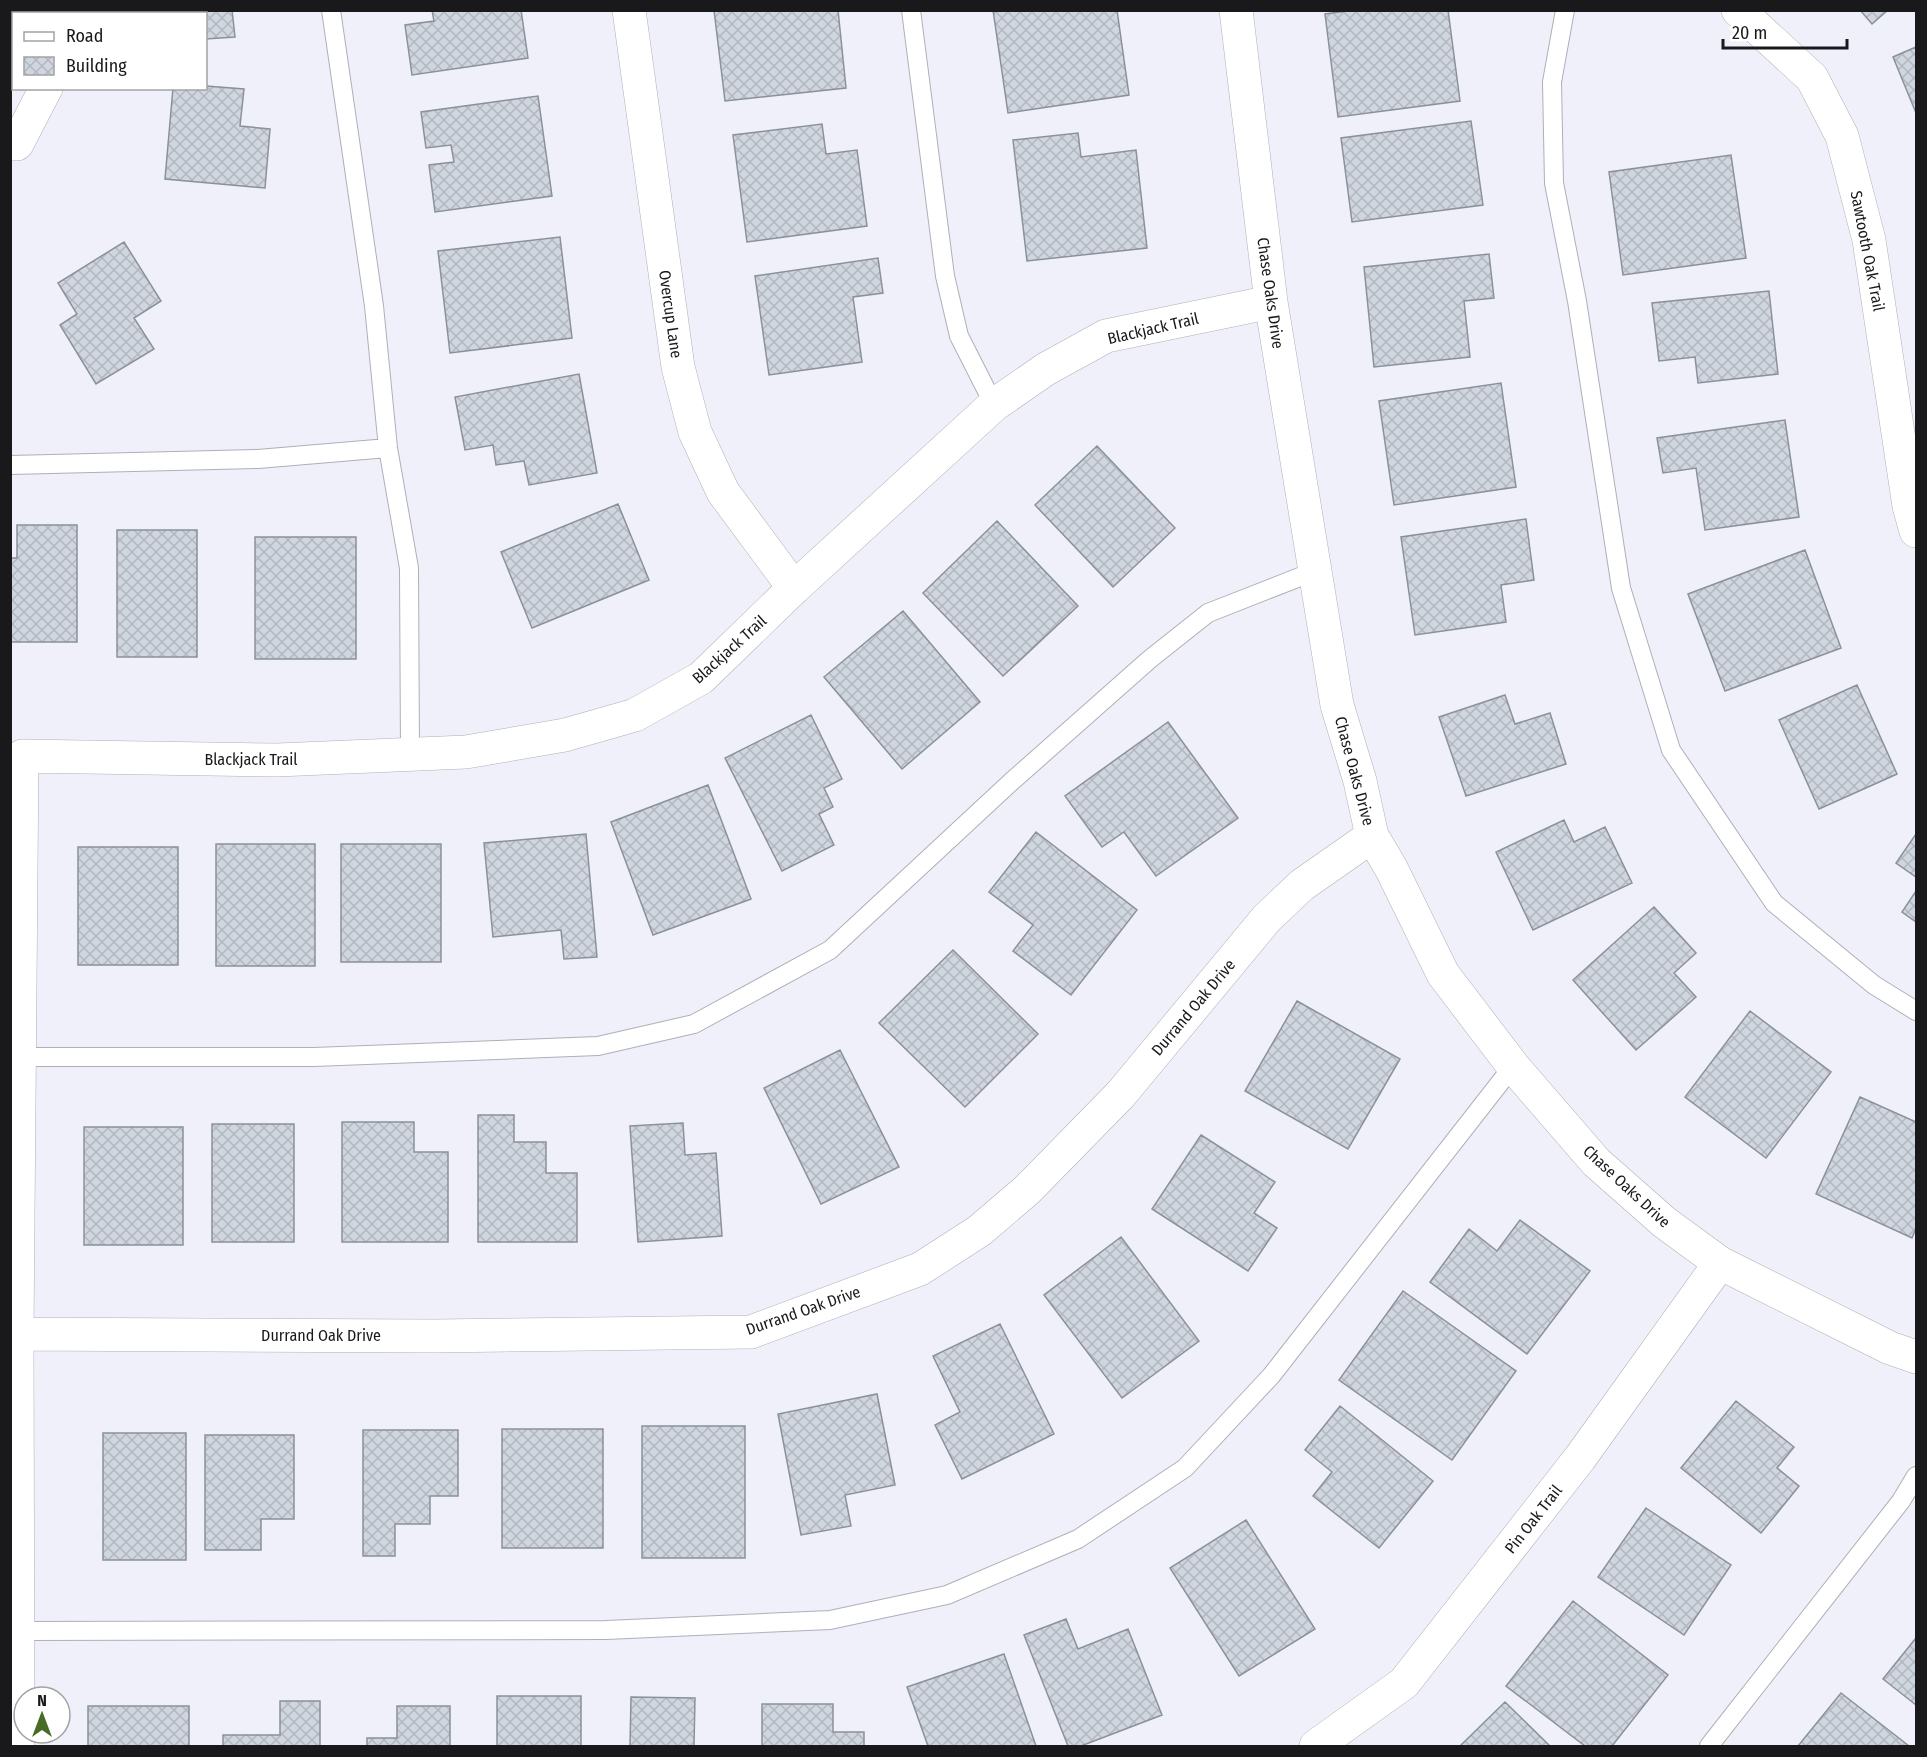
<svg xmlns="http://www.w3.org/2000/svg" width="1927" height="1757" font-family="'Fira Sans Condensed',sans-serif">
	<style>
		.building { fill: url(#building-cross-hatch); stroke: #8b9199; stroke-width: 1.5 }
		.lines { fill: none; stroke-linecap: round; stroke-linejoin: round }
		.lane-casing { stroke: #afafb8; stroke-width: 20 }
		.street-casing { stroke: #afafb8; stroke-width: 34 }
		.lane { stroke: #fff; stroke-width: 18 }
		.street { stroke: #fff; stroke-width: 33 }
		.labels { text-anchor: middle; stroke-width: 6; stroke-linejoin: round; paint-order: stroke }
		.street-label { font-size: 16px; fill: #19191c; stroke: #fff }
	</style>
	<defs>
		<pattern id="building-cross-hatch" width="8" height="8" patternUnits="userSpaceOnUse" patternTransform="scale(1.5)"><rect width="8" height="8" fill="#d0d6df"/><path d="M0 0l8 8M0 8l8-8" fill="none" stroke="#b2b7bf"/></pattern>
	</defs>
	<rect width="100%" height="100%" fill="#f0f0fa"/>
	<path class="building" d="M 127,10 L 232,10 L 235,37 L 206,39 L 206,14 L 128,14 Z
		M 432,10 L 521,10 L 528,58 L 412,75 L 405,25 L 434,21 Z
		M 714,10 L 838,10 L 846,88 L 725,101 Z
		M 993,10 L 1117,10 L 1129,95 L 1008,113 Z
		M 1355,10 L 1448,10 L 1460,101 L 1338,117 L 1325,14 Z
		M 1860,10 L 1888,10 L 1872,24 Z
		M 1916,47 L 1916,113 L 1893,57 Z
		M 206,86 L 244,89 L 240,126 L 270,129 L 265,188 L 165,179 L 173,88 L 206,88 Z
		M 538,96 L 552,196 L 435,212 L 429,165 L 454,162 L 451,145 L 426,148 L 421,112 Z
		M 1471,121 L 1483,205 L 1352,222 L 1341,138 Z
		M 822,124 L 826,154 L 857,150 L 867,226 L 747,242 L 733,135 Z
		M 1078,133 L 1081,157 L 1136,150 L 1147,248 L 1027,261 L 1013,140 Z
		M 1731,155 L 1746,258 L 1623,275 L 1609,172 Z
		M 560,237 L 572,338 L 450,353 L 438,251 Z
		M 124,242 L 161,301 L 134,318 L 154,349 L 96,384 L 60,325 L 77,314 L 58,283 Z
		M 1489,254 L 1494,298 L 1464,301 L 1470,357 L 1374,367 L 1364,267 Z
		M 878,258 L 883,293 L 853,297 L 862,362 L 769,375 L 755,276 Z
		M 1769,291 L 1778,374 L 1698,383 L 1695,357 L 1659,361 L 1652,303 Z
		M 579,374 L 597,473 L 529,485 L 524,461 L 496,465 L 493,445 L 465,450 L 455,397 Z
		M 1501,383 L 1516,487 L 1394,505 L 1379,401 Z
		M 1785,420 L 1799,517 L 1705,530 L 1696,468 L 1663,473 L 1657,438 Z
		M 1097,446 L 1175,528 L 1113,587 L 1035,505 Z
		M 618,504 L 649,580 L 532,628 L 501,552 Z
		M 1526,519 L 1534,580 L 1501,585 L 1506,622 L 1415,635 L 1401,537 Z
		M 997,521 L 1078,606 L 1003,676 L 923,593 Z
		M 17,525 L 77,525 L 77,642 L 10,642 L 10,558 L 17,558 Z
		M 117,530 L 197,530 L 197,657 L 117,657 Z
		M 255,537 L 356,537 L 356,659 L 255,659 Z
		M 1805,550 L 1841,648 L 1725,691 L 1688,594 Z
		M 903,611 L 980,702 L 902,769 L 824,677 Z
		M 1857,685 L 1897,774 L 1819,809 L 1779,720 Z
		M 1505,695 L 1515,724 L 1550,713 L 1566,764 L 1466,796 L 1439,717 Z
		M 811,715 L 842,779 L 824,788 L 833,807 L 819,814 L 834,845 L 782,871 L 725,758 Z
		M 1168,722 L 1238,818 L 1156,876 L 1124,832 L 1102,847 L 1065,796 Z
		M 708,785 L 751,899 L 653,935 L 611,822 Z
		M 1564,820 L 1574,842 L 1605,827 L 1632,883 L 1533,930 L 1496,852 Z
		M 1036,832 L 1137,910 L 1071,995 L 1013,951 L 1033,925 L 989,892 Z
		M 586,834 L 597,957 L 564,959 L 561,930 L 493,937 L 484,843 Z
		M 1916,834 L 1916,877 L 1896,863 Z
		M 216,844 L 315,844 L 315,966 L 216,966 Z
		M 341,844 L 441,844 L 441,962 L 341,962 Z
		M 78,847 L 178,847 L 178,965 L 78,965 Z
		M 1916,891 L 1916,922 L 1902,912 Z
		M 1654,907 L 1696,953 L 1674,973 L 1696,997 L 1636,1050 L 1573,980 Z
		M 953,950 L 1038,1034 L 965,1107 L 879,1023 Z
		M 1297,1001 L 1400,1059 L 1348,1149 L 1245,1091 Z
		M 1750,1011 L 1831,1072 L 1766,1158 L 1685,1097 Z
		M 840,1050 L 899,1167 L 821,1204 L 764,1088 Z
		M 1860,1097 L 1916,1122 L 1916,1228 L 1912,1238 L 1816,1194 Z
		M 478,1115 L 514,1115 L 514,1142 L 546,1142 L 546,1173 L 577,1173 L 577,1242 L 478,1242 Z
		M 342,1122 L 414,1122 L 414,1152 L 448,1152 L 448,1242 L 342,1242 Z
		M 683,1123 L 685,1155 L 716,1153 L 722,1236 L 638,1242 L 630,1126 Z
		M 212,1124 L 294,1124 L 294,1242 L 212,1242 Z
		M 84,1127 L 183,1127 L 183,1245 L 84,1245 Z
		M 1201,1135 L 1275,1182 L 1254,1213 L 1277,1228 L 1248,1271 L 1152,1209 Z
		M 1520,1220 L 1590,1271 L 1527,1354 L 1430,1282 L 1469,1229 L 1497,1251 Z
		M 1121,1237 L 1199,1341 L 1122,1398 L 1044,1295 Z
		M 1403,1291 L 1516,1371 L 1452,1460 L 1339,1380 Z
		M 1000,1324 L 1054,1434 L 962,1479 L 935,1425 L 960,1412 L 933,1356 Z
		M 877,1394 L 895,1485 L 845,1495 L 851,1526 L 801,1535 L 778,1414 Z
		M 1736,1401 L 1794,1447 L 1777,1468 L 1799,1486 L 1761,1533 L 1681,1468 Z
		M 1340,1406 L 1433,1481 L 1379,1548 L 1313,1496 L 1332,1472 L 1305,1450 Z
		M 642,1426 L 745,1426 L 745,1558 L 642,1558 Z
		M 502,1429 L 603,1429 L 603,1548 L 502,1548 Z
		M 363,1430 L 458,1430 L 458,1496 L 430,1496 L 430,1524 L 395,1524 L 395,1556 L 363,1556 Z
		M 103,1433 L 186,1433 L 186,1560 L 103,1560 Z
		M 205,1435 L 294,1435 L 294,1519 L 261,1519 L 261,1550 L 205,1550 Z
		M 1646,1508 L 1731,1565 L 1684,1635 L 1598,1577 Z
		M 1246,1520 L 1315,1629 L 1239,1676 L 1170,1568 Z
		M 1573,1601 L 1668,1675 L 1612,1746 L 1585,1746 L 1506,1686 Z
		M 1066,1619 L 1078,1649 L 1128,1629 L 1162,1715 L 1081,1746 L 1068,1746 L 1024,1635 Z
		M 1916,1638 L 1916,1705 L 1883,1679 Z
		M 1004,1654 L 1036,1746 L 928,1746 L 907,1687 Z
		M 1841,1693 L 1909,1746 L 1798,1746 Z
		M 497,1696 L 581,1696 L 581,1746 L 497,1746 Z
		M 631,1697 L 695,1698 L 694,1746 L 630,1746 Z
		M 280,1701 L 320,1701 L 320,1746 L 223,1746 L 223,1735 L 280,1735 Z
		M 1505,1702 L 1550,1746 L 1460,1746 Z
		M 762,1704 L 833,1704 L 833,1732 L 864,1732 L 864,1746 L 762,1746 Z
		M 88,1706 L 189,1706 L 189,1746 L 88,1746 Z
		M 397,1706 L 450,1706 L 450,1746 L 367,1746 L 367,1738 L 397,1738 Z"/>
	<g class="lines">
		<defs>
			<path id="lane" d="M 331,10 L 374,306 L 388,448 L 409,568 L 410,754
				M 911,10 L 945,276 L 959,336 L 994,405
				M 1565,10 L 1552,82 L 1554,183 L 1577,301 L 1621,588 L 1671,750 L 1774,903 L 1874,985 L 1916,1011
				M 10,465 L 258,459 L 388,448
				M 20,1057 L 314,1057 L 598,1046 L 694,1024 L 830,950 L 1011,782 L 1150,659 L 1208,613 L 1315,571
				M 18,1631 L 606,1630 L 830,1620 L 947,1595 L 1078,1539 L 1185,1468 L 1271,1376 L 1513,1066
				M 1709,1746 L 1901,1501 L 1916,1476"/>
			<path id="street" d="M 41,10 L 41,14
				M 629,10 L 678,367 L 695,432 L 723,492 L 794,588
				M 1236,10 L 1271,302 L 1315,571 L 1337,705 L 1360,781 L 1372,836 L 1391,868 L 1443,974 L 1513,1066 L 1596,1162 L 1664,1222 L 1720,1263 L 1890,1348 L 1916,1357
				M 1738,10 L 1812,78 L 1842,136 L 1869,240 L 1909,506 L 1916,531
				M 17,144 L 46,88
				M 17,1334 L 435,1336 L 751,1332 L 920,1269 L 979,1231 L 1027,1190 L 1121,1094 L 1267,918 L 1302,885 L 1372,836
				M 18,1746 L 17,1334 L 22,756 L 277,760 L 466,752 L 565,735 L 635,715 L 701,678 L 794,588 L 994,405 L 1046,369 L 1106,336 L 1271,302
				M 1316,1746 L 1404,1683 L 1580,1458 L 1720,1263"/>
		</defs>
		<use href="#lane" class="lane-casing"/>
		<use href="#street" class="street-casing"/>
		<use href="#lane" class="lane"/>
		<use href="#street" class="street"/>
	</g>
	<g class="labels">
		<g class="street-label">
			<text transform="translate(1868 251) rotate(79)" y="6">Sawtooth Oak Trail</text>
			<text transform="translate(1271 293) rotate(82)" y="6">Chase Oaks Drive</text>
			<text transform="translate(671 314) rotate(82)" y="6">Overcup Lane</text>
			<text transform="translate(1153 328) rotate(-13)" y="6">Blackjack Trail</text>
			<text transform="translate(729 649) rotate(-42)" y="6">Blackjack Trail</text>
			<text x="251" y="765">Blackjack Trail</text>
			<text transform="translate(1355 771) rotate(75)" y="6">Chase Oaks Drive</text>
			<text transform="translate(1193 1007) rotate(-50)" y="6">Durrand Oak Drive</text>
			<text transform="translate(1627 1186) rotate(43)" y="6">Chase Oaks Drive</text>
			<text transform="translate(803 1310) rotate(-19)" y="6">Durrand Oak Drive</text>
			<text x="321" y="1341">Durrand Oak Drive</text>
			<text transform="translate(1533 1519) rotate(-52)" y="6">Pin Oak Trail</text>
		</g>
	</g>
	<rect width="1927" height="1757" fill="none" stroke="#19191c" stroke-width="24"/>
	<rect x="12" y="12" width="195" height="78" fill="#ffffff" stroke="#a3a3a4" stroke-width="1.5"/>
	<rect x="24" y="32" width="30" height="9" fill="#ffffff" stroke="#a3a3a4" stroke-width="1.5"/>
	<text x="66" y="42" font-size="18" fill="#19191c">Road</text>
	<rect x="24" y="57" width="30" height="18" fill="url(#building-cross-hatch)" stroke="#a3a3a4" stroke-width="1.5"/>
	<text x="66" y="72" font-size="18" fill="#19191c">Building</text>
	<g transform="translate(42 1715)"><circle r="28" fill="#ffffff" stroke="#a3a3a4" stroke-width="1.5"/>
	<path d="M0-4.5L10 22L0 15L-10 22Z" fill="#466c26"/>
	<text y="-9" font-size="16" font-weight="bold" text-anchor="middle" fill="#19191c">N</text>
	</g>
	<path d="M1723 39v9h124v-9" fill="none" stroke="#19191c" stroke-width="3"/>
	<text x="1732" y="39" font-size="18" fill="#19191c" stroke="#ffffff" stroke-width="4.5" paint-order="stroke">20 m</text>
</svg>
